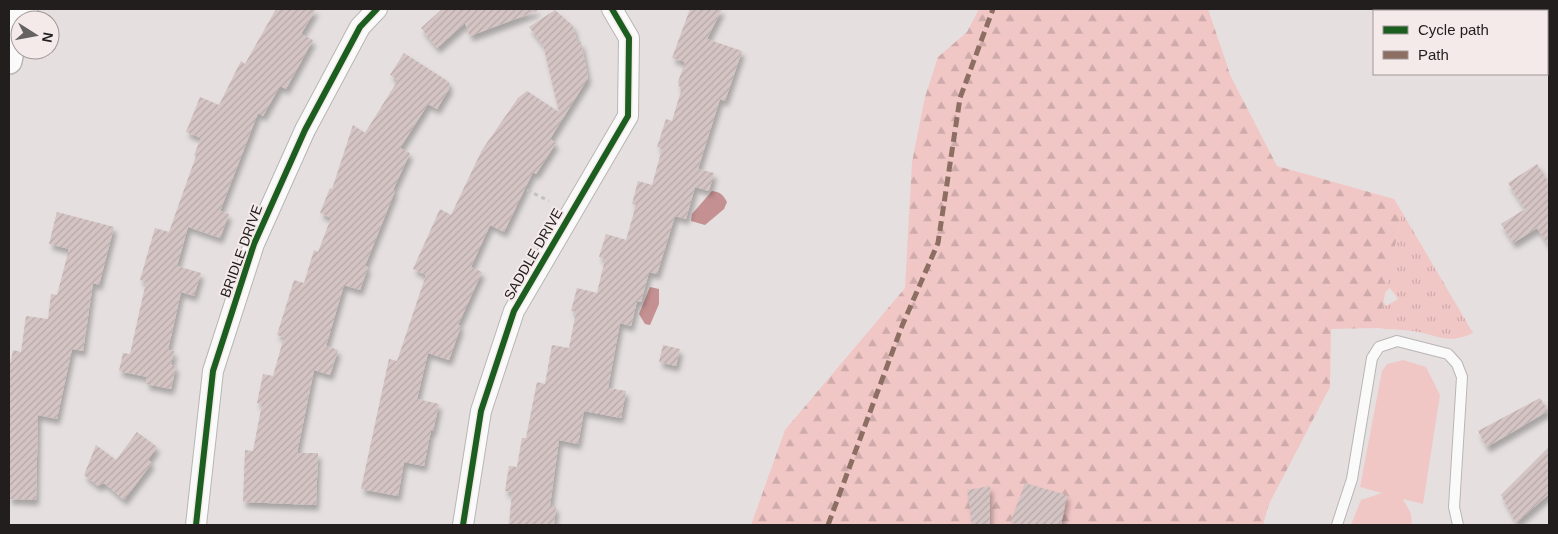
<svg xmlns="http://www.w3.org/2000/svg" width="1558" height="534" font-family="Helvetica,sans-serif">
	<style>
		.grass { fill: url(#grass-tufts) }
		.forest { fill: url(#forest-firs) }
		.pitch { fill: #f1c7c6 }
		.water { fill: #c49091 }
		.building { fill: url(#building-hatch); filter: url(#shadow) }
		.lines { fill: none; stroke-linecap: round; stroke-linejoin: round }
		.service-casing { stroke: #bab5b5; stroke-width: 12 }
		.minor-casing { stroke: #bab5b5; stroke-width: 22 }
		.tertiary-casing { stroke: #bab5b5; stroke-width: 28 }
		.path { stroke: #c2c1c1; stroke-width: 3; stroke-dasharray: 4 4; stroke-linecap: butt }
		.service { stroke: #fbfafa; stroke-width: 10 }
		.minor { stroke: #fbfafa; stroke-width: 20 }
		.tertiary { stroke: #fbfafa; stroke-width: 25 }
		.quiet { stroke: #8d6e63; stroke-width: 5; stroke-dasharray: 10 5; stroke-linecap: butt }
		.cycleway-casing { stroke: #f5eaea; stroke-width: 9 }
		.cycleway { stroke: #1b5e20; stroke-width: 6 }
		.labels { text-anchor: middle; stroke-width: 4; stroke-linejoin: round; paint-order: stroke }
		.street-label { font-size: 14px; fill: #221e1e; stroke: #f5eaea }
	</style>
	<defs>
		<pattern id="grass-tufts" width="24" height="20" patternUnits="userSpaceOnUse" patternTransform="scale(1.25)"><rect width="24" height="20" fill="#f1c7c6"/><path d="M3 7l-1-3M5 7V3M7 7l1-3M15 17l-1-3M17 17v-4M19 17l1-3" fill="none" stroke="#ceaaaa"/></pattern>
		<pattern id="forest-firs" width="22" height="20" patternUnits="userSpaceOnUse" patternTransform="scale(1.25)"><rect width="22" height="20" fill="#f1c7c6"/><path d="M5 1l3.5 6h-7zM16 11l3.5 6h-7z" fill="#ceaaaa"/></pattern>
		<pattern id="building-hatch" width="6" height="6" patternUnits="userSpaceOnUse" patternTransform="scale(1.25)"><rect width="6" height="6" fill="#d5c4c4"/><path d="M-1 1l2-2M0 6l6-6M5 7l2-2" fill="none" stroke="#b7a8a8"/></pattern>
		<filter id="shadow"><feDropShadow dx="3" dy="5.5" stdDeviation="2.5" flood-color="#0004"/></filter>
	</defs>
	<rect width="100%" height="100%" fill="#e5dfdf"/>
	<path class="grass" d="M 1402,212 L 1473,333 C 1448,345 1437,335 1413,331 C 1401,329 1389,330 1378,328 L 1383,301 L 1386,306 L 1398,299 L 1390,288 L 1385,292 Z"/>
	<path class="forest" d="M 979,9 L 1208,9 L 1231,77 L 1277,166 L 1394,199 L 1402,212 L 1378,328 L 1331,329 L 1330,387 L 1269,504 L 1263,525 L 751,525 L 785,430 L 905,288 L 912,162 L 925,97 L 938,57 L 967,32 Z"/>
	<path class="pitch" d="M 1403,360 L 1426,367 L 1440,395 L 1423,504 L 1403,499 L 1411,514 L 1412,525 L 1351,525 L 1361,500 L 1382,493 L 1360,487 L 1382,371 L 1387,364 Z"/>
	<path class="water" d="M 712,191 C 721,192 723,195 727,202 L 724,209 L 705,225 L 691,221 L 692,214 Z
		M 650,287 L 659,289 L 659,304 L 650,325 L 645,324 L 639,314 Z"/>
	<path class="building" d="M 276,9 L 316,9 L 301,34 L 313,40 L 286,89 L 280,86 L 263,116 L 258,113 L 220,211 L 229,214 L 220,238 L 188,227 L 177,266 L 201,273 L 194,296 L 181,292 L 168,350 L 174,351 L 171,365 L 176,366 L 171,389 L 146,384 L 147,377 L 119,371 L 123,353 L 130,354 L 146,282 L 140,280 L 155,228 L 169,232 L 196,156 L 194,155 L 201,138 L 186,132 L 200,97 L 219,105 L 241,61 L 245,64 Z
		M 442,9 L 537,9 L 537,11 L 470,36 L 465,23 L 437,48 L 421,28 Z
		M 690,9 L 722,9 L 707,39 L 742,51 L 725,101 L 720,99 L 698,169 L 714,173 L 709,191 L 695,187 L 686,219 L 675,216 L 657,274 L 649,272 L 641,302 L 637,301 L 631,326 L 620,323 L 608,388 L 626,391 L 621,418 L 584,411 L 578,444 L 559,440 L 550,506 L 556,506 L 554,525 L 509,525 L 512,492 L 505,491 L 509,466 L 517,467 L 522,438 L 526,438 L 537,382 L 545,384 L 552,345 L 569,348 L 576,312 L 571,311 L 577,288 L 597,293 L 605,259 L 599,257 L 606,234 L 626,240 L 636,205 L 632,204 L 638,181 L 652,185 L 662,149 L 657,147 L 666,119 L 672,121 L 681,91 L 678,82 L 685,62 L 672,58 Z
		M 555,10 L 573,26 L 577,43 L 581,42 L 588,78 L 550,139 L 556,143 L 536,174 L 533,172 L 504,232 L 490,225 L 471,267 L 482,272 L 458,325 L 461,326 L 449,360 L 428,353 L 417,399 L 439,404 L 433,431 L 431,430 L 424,466 L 404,462 L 398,496 L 361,489 L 389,359 L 397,361 L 426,275 L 413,269 L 440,209 L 451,215 L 482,150 L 518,98 L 527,91 L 559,112 L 543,45 L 529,27 Z
		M 404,53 L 449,82 L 449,89 L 437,109 L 428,104 L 400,148 L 410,153 L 393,190 L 395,191 L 365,266 L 368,267 L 360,290 L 344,285 L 326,346 L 338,350 L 330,375 L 314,370 L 297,453 L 318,453 L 316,505 L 243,502 L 245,450 L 253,451 L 262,404 L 257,403 L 263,374 L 273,376 L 284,337 L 277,335 L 294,280 L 304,283 L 314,250 L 318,252 L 331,218 L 320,213 L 330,188 L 332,189 L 353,125 L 365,133 L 398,80 L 390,75 Z
		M 1537,164 L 1549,183 L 1549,246 L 1537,228 L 1513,243 L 1501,224 L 1525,209 L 1508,183 Z
		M 57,212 L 114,227 L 99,285 L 93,283 L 83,351 L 72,349 L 57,419 L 38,415 L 36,500 L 9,499 L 9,369 L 13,350 L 21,352 L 26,316 L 48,319 L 51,294 L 57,295 L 69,249 L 49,244 Z
		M 663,345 L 680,349 L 676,366 L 659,362 Z
		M 1540,398 L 1548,411 L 1487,447 L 1478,431 Z
		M 137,432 L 157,447 L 148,460 L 152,463 L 124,500 L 104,483 L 98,486 L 84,475 L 96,445 L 116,460 Z
		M 1549,447 L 1549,494 L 1516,523 L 1501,495 Z
		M 1025,483 L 1067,495 L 1061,525 L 1014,525 L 1015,523 L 1010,523 Z
		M 990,486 L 990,524 L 972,525 L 967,490 Z"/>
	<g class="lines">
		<defs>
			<path id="service" d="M 1337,525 L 1352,479 L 1372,358 L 1379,347 L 1397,341 L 1448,354 L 1457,364 L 1462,377 L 1454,507 L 1458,525"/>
			<path id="minor" d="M 196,525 L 213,371 L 254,244 L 305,130 L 360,27 L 377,9
				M 463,525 L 481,411 L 514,311 L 628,116 L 629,38 L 612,9"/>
			<path id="tertiary" d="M 9,61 L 17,22 L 25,9"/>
		</defs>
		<use href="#service" class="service-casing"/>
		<use href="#minor" class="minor-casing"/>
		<use href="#tertiary" class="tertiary-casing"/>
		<path class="path" d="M 527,190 L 549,201"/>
		<use href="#service" class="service"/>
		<use href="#minor" class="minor"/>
		<use href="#tertiary" class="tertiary"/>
		<path class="quiet" d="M 828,525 L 902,326 L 938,243 L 960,98 L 993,9"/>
		<defs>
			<path id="cycleway" d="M 196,525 L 213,371 L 254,244 L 305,130 L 360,27 L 377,9
				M 463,525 L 481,411 L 514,311 L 628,116 L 629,38 L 612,9"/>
		</defs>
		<use href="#cycleway" class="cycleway-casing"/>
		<use href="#cycleway" class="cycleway"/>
	</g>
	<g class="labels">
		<g class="street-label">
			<text transform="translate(241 251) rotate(-70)" y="5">BRIDLE DRIVE</text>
			<text transform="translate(533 254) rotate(-60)" y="5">SADDLE DRIVE</text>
		</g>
	</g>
	<rect width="1558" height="534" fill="none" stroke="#221e1e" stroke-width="20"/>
	<rect x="1373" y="10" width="175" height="65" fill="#f5eaea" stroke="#a19898"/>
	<rect x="1383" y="26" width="25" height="8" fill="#1b5e20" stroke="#a19898"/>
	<text x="1418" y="35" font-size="15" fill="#221e1e">Cycle path</text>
	<rect x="1383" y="51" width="25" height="8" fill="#8d6e63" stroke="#a19898"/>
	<text x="1418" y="60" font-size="15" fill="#221e1e">Path</text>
	<g transform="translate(35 35) rotate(101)"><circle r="24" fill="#f5eaea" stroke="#a19898"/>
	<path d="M0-4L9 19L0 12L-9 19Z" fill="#666262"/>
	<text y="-8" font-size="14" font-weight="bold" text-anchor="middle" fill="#221e1e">N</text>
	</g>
</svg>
